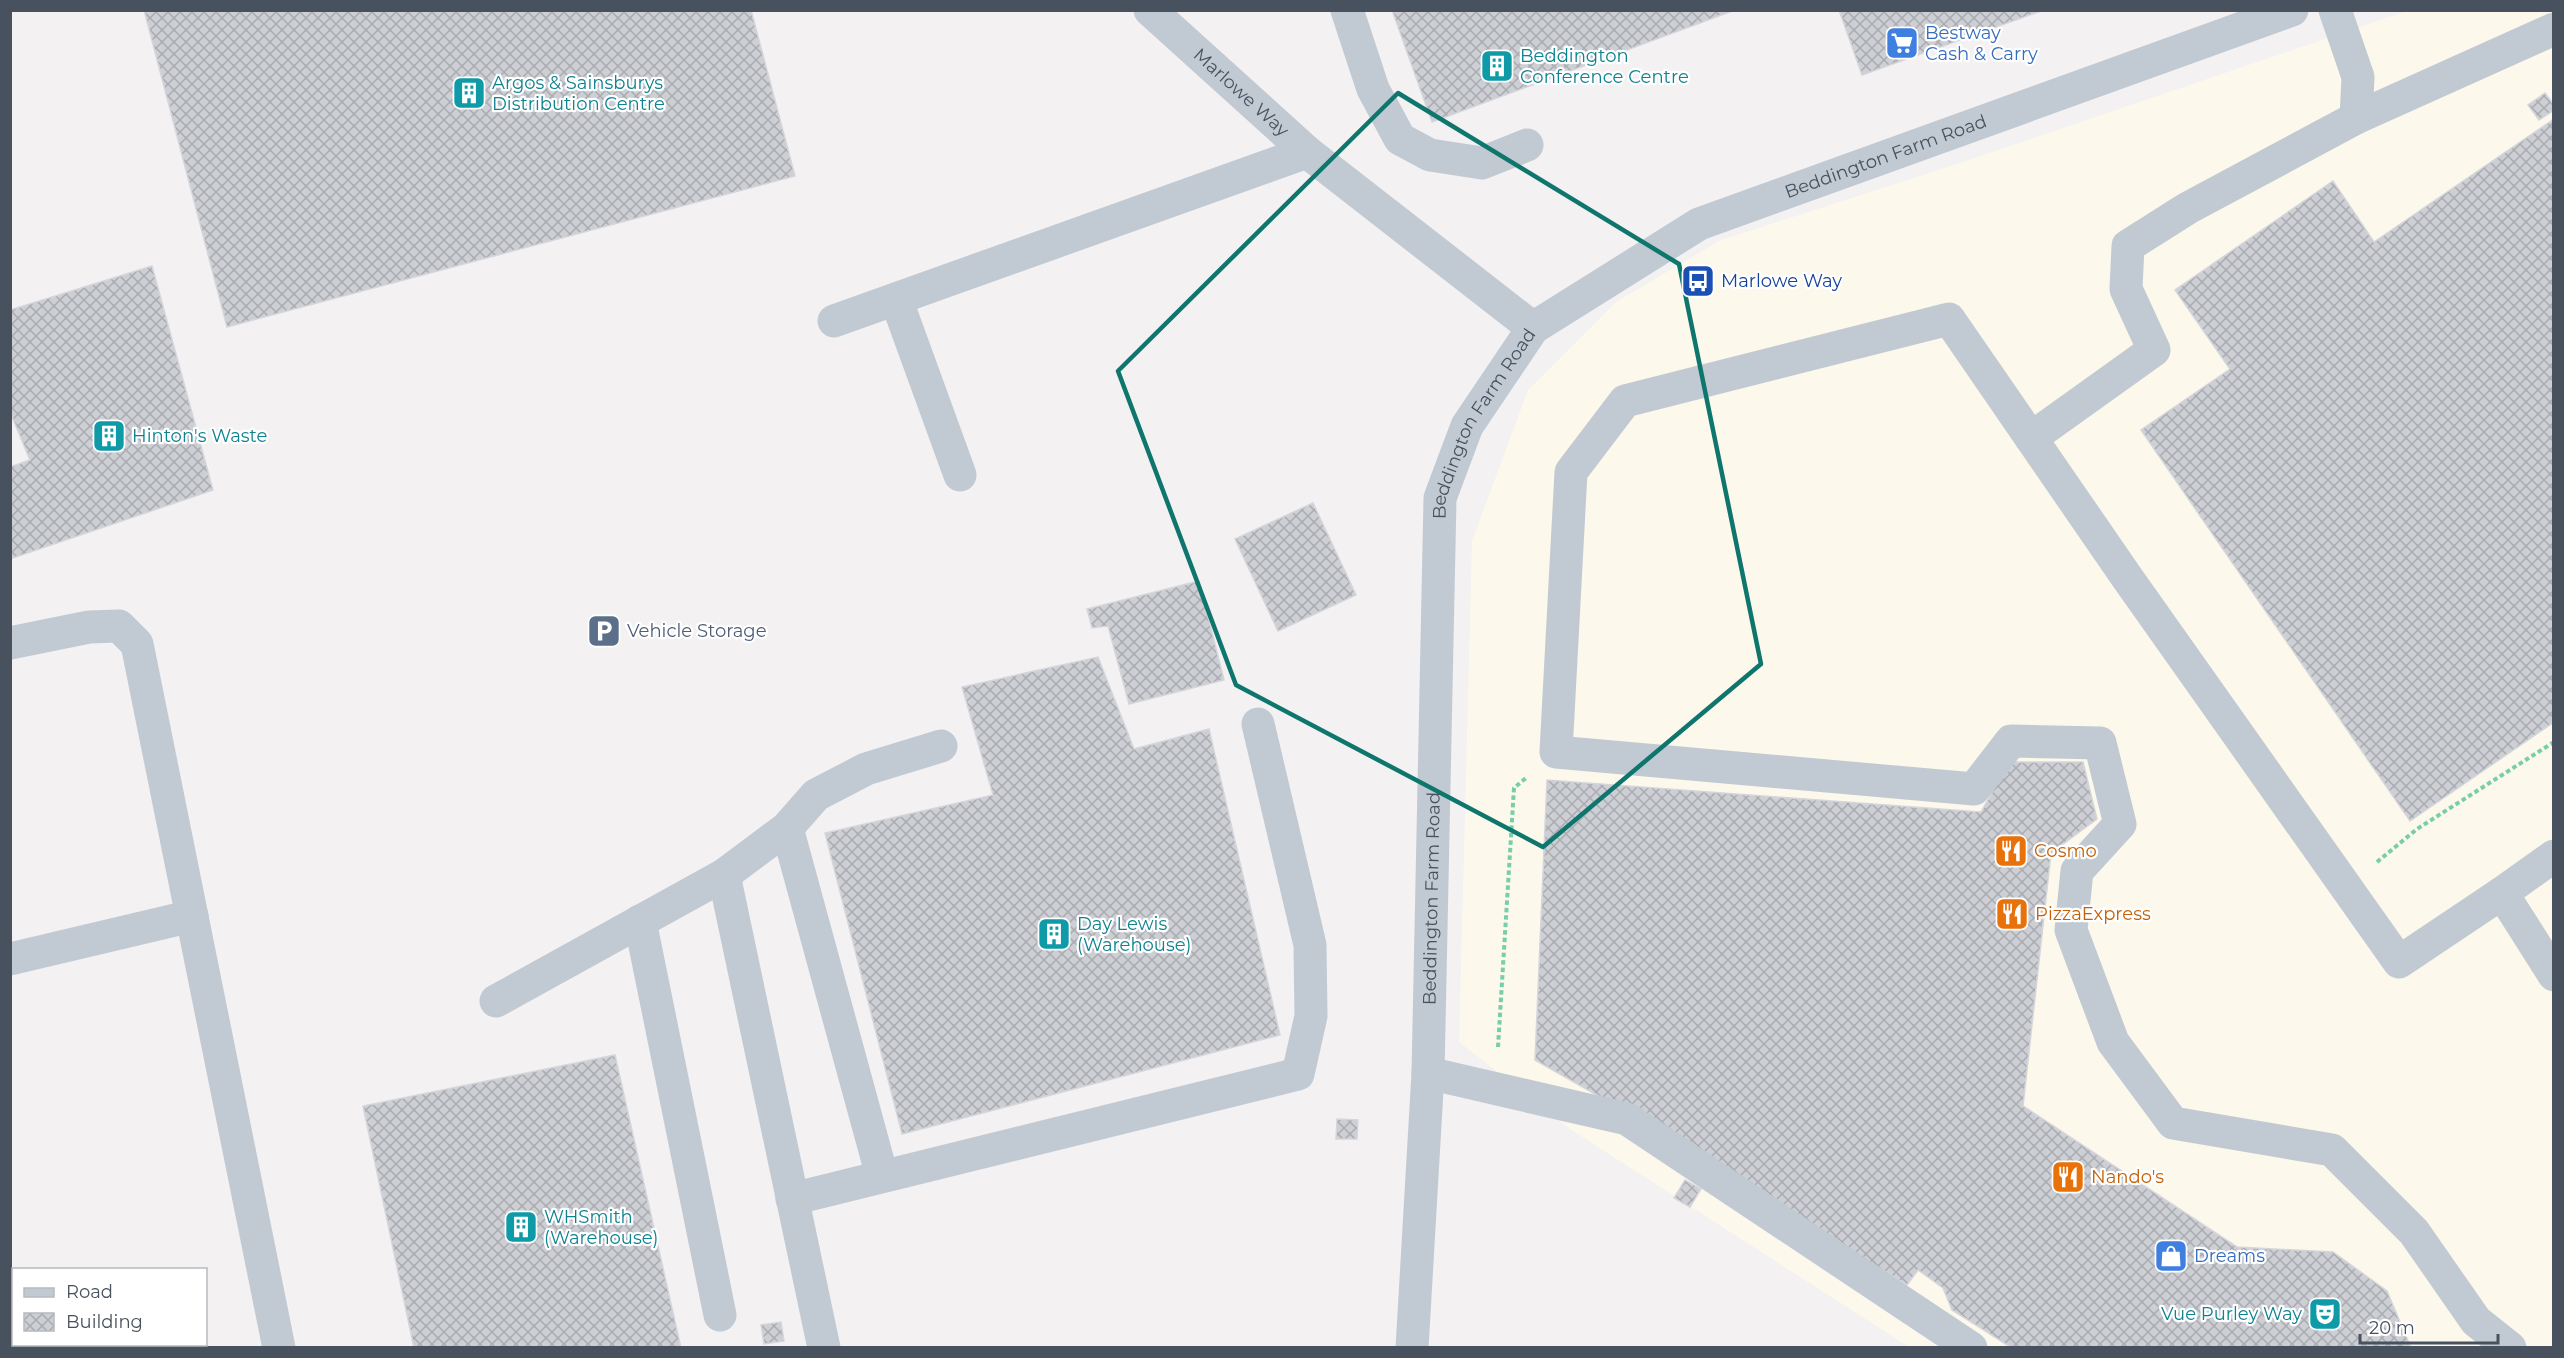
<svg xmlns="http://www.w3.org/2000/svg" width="2564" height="1358" font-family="Montserrat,sans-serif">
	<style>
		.commercial { fill: #fcf8eb }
		.building { fill: url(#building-cross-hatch); stroke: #d5d6dc; stroke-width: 1.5 }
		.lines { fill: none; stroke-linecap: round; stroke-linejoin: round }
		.path { stroke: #77cea9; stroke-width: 4; stroke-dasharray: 4.5 3; stroke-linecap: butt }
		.minor { stroke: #c1cad2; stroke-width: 33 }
		.marked { fill: none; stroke: #0f766e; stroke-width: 4.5; stroke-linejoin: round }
		.labels { text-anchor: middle; stroke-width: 4.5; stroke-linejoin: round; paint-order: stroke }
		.shop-label { font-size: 18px; fill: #366cbe; stroke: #fff; text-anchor: start }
		.culture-label { font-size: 18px; fill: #0d838f; stroke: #fff; text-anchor: start }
		.street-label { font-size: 18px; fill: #48525e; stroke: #fff }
		.transit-label { font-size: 18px; fill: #164399; stroke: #fff; text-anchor: start }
		.service-label { font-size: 18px; fill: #4e5e75; stroke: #fff; text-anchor: start }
		.food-label { font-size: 18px; fill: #c56008; stroke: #fff; text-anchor: start }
	</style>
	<defs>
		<pattern id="building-cross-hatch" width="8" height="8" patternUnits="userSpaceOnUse" patternTransform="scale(1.5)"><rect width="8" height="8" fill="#cdcfd5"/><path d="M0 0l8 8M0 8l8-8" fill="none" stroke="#a8abb0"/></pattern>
	</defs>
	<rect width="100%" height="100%" fill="#f3f1f1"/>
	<path class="commercial" d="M 2407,11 L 2553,11 L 2553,1347 L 1909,1347 L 1570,1129 L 1459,1042 L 1472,541 L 1528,390 L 1616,302 L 1721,240 L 1963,162 Z"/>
	<path class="building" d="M 144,10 L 751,10 L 795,176 L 227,327 Z
		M 1392,10 L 1735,10 L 1432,122 Z
		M 1839,10 L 2044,10 L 1862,75 Z
		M 2545,93 L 2554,105 L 2554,110 L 2539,120 L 2528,105 Z
		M 2554,119 L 2554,722 L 2410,821 L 2141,430 L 2230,369 L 2175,290 L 2333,181 L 2374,242 Z
		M 152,266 L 213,490 L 10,559 L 10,467 L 30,460 L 10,412 L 10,310 Z
		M 1313,503 L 1356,595 L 1278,631 L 1235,539 Z
		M 1199,581 L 1224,680 L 1129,704 L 1108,626 L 1092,628 L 1087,609 Z
		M 1098,657 L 1134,749 L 1209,729 L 1280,1035 L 902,1134 L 825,833 L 993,795 L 962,687 Z
		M 2009,762 L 2083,762 L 2097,819 L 2051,853 L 2023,1106 L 2237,1247 L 2333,1252 L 2387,1291 L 2411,1348 L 2012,1348 L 1952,1310 L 1943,1288 L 1918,1270 L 1907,1285 L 1602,1098 L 1535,1060 L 1547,780 L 1981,812 Z
		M 615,1055 L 681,1348 L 414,1348 L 363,1106 Z
		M 1337,1119 L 1358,1120 L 1357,1139 L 1336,1139 Z
		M 1685,1180 L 1701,1189 L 1690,1207 L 1674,1198 Z
		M 781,1322 L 784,1341 L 764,1344 L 761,1325 Z"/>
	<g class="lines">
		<path class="path" d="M 2377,862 L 2417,829 L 2554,742
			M 1498,1047 L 1514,788 L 1526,778"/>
		<g class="minor">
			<path id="s1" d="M 1150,10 L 1307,152 L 1533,328"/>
			<path d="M 1347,10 L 1373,89 L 1400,139 L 1430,155 L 1482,163 L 1527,145"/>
			<path d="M 2356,118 L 2554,29"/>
			<path d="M 896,299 L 960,475"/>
			<path d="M 834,321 L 1307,152"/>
			<path d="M 2031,438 L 2154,350 L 2126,289 L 2128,246 L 2188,208 L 2356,118 L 2358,77 L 2335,10"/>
			<path d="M 10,643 L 89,627 L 119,626 L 137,644 L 279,1348"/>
			<path d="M 787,828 L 882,1176"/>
			<path d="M 2554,856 L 2502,893 L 2554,975"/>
			<path d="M 724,875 L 824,1348"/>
			<path d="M 2502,893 L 2399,962 L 2126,576 L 1949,319 L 1625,401 L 1571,472 L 1556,752 L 1974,789 L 2011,741 L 2100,743 L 2120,824 L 2077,871 L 2071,930 L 2113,1042 L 2173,1123 L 2332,1150 L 2414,1232 L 2476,1321 L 2510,1348"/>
			<path d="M 640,921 L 720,1315"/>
			<path d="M 10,959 L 192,916"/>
			<path d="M 496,1001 L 724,875 L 787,828 L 816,795 L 866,769 L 941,746"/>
			<path d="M 1428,1073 L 1627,1119 L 1971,1348"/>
			<path d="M 792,1199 L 1298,1074 L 1311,1016 L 1310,945 L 1258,724"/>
			<path id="s2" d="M 1412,1348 L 1428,1073 L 1440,498 L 1467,426 L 1533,328 L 1699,224 L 2292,10"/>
		</g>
	</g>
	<path class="marked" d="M 1398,93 L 1679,264 L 1761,664 L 1543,847 L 1236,685 L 1118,371 Z"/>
	<defs>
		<symbol id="supermarket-square" viewBox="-11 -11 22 22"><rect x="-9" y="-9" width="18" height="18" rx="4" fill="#3f7fe0" stroke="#fff"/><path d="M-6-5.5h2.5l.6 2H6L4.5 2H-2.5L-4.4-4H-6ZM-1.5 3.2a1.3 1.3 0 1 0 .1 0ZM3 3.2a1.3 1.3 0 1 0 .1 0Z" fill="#fff"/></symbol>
		<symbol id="building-square" viewBox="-11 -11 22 22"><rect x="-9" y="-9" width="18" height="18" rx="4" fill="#0f9aa8" stroke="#fff"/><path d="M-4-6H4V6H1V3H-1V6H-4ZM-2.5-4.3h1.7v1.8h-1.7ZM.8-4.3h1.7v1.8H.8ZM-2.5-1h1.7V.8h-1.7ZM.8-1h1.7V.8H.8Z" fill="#fff"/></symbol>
		<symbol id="bus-square" viewBox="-11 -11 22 22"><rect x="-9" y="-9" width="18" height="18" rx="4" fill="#1a4fb4" stroke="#fff"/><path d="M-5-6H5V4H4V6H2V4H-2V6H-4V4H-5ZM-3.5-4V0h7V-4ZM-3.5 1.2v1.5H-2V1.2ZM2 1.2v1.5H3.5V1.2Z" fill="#fff"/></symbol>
		<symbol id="parking-square" viewBox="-11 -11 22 22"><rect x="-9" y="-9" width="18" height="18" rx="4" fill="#5c6f8a" stroke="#fff"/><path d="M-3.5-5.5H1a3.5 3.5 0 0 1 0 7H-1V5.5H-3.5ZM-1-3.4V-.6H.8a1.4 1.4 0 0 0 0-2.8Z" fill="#fff"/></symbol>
		<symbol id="restaurant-square" viewBox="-11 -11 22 22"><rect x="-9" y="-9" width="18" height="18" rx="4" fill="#e8710a" stroke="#fff"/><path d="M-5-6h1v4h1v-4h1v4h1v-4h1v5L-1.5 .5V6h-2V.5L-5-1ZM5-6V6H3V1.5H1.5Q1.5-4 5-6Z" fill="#fff"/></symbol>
		<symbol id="shop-square" viewBox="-11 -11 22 22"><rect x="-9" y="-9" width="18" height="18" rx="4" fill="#3f7fe0" stroke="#fff"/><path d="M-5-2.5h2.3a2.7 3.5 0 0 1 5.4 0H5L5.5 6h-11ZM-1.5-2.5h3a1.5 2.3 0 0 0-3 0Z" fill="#fff"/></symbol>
		<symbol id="theatre-square" viewBox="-11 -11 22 22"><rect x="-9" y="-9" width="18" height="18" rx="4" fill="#0f9aa8" stroke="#fff"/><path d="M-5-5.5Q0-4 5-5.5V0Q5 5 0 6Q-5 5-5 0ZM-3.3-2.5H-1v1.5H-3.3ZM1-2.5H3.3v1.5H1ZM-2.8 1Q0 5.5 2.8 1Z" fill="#fff"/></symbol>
	</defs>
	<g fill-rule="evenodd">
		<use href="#supermarket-square" x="1883" y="24" width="38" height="38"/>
		<use href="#building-square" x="1478" y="47" width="38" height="38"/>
		<use href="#building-square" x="450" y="74" width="38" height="38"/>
		<use href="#bus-square" x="1679" y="262" width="38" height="38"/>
		<use href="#building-square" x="90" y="417" width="38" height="38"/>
		<use href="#parking-square" x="585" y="612" width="38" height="38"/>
		<use href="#restaurant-square" x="1992" y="832" width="38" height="38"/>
		<use href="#restaurant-square" x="1993" y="895" width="38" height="38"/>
		<use href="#building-square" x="1035" y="915" width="38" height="38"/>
		<use href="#restaurant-square" x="2049" y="1158" width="38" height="38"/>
		<use href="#building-square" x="502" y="1208" width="38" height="38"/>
		<use href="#shop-square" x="2152" y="1237" width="38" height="38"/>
		<use href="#theatre-square" x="2306" y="1295" width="38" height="38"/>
	</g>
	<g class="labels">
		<g class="shop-label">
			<text x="1925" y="39">Bestway<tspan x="1925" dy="21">Cash &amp; Carry</tspan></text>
			<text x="2194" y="1262">Dreams</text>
		</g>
		<g class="culture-label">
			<text x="1520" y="62">Beddington<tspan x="1520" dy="21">Conference Centre</tspan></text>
			<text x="492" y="89">Argos &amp; Sainsburys<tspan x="492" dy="21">Distribution Centre</tspan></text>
			<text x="132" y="442">Hinton's Waste</text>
			<text x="1077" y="930">Day Lewis<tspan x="1077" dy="21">(Warehouse)</tspan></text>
			<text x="544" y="1223">WHSmith<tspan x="544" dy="21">(Warehouse)</tspan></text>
			<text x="2302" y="1320" text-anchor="end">Vue Purley Way</text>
		</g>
		<g class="street-label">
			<text dy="6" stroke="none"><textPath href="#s1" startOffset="123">Marlowe Way</textPath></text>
			<text dy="6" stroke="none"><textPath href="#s2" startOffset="1440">Beddington Farm Road</textPath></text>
			<text dy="6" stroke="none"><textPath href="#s2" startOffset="936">Beddington Farm Road</textPath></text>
			<text dy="6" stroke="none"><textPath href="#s2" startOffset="450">Beddington Farm Road</textPath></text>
		</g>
		<g class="transit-label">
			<text x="1721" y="287">Marlowe Way</text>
		</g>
		<g class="service-label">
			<text x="627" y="637">Vehicle Storage</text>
		</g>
		<g class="food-label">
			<text x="2034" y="857">Cosmo</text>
			<text x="2035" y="920">PizzaExpress</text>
			<text x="2091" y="1183">Nando's</text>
		</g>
	</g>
	<rect width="2564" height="1358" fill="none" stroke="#48525e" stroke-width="24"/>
	<rect x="12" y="1268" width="195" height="78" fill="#ffffff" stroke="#b6babf" stroke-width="1.5"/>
	<rect x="24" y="1288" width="30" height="9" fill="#c1cad2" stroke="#b6babf" stroke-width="1.5"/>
	<text x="66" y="1298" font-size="18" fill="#48525e">Road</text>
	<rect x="24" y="1313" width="30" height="18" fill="url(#building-cross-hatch)" stroke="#b6babf" stroke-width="1.5"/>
	<text x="66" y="1328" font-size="18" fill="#48525e">Building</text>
	<path d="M2360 1334v9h138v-9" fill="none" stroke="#48525e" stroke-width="3"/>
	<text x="2369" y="1334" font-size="18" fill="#48525e" stroke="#ffffff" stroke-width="4.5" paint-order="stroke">20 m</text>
</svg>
